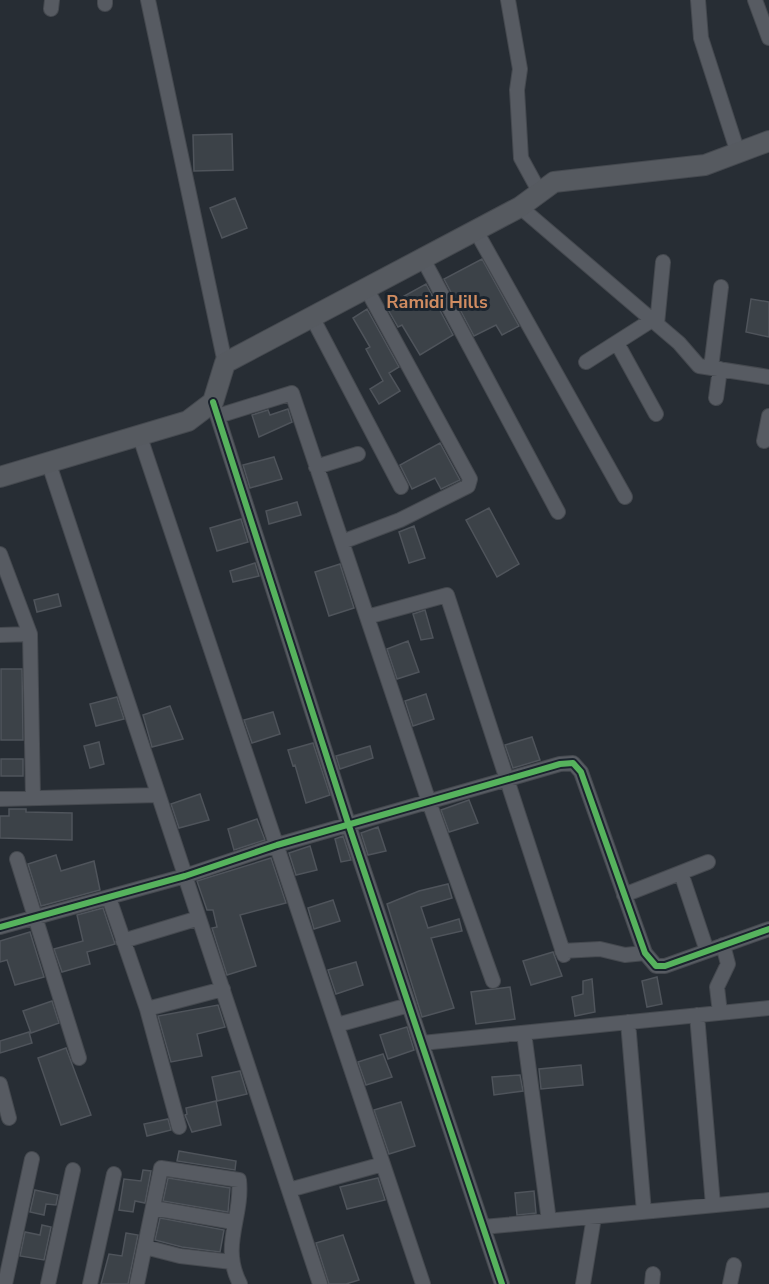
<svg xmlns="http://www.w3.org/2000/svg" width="769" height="1284" font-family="'Nunito Sans',sans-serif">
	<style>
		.building { fill: #3c4248; stroke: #4f545b; stroke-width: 1.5 }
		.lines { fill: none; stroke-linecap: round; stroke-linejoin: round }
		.street-casing { stroke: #45494f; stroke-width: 16 }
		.secondary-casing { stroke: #45494f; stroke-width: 22 }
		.street { stroke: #575b62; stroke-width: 14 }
		.secondary { stroke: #565a60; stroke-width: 20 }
		.cycleway-casing { stroke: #1b242e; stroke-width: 10 }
		.cycleway { stroke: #56b35d; stroke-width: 6 }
		.labels { text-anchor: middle; stroke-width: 6; stroke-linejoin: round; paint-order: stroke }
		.neighbourhood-label { font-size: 18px; font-weight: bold; fill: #d08c61; stroke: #1b242e }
	</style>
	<rect width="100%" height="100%" fill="#272d34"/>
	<path class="building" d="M 232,134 L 233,170 L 194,171 L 193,135 Z
		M 235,198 L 247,228 L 222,238 L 210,208 Z
		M 482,259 L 519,326 L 502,335 L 496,325 L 474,336 L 444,279 Z
		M 426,284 L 453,335 L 420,355 L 402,325 L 398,327 L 386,306 Z
		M 751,299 L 769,302 L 769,337 L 746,332 Z
		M 367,309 L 399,367 L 389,373 L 400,391 L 379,404 L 370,389 L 383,381 L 366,349 L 370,347 L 353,318 Z
		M 288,409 L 292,422 L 259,437 L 252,415 L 268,410 L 270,415 Z
		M 440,443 L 460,480 L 441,489 L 435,478 L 412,489 L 400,465 Z
		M 274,457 L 282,479 L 250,488 L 243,465 Z
		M 297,502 L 301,515 L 269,524 L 266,511 Z
		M 489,508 L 519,564 L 497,577 L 466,520 Z
		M 241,519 L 248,542 L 217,551 L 210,528 Z
		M 414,526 L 425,558 L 409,563 L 399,532 Z
		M 255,563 L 259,576 L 233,582 L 230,571 Z
		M 340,564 L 354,608 L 329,616 L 315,572 Z
		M 58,594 L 61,606 L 37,612 L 34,600 Z
		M 425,610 L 433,638 L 421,640 L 413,614 Z
		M 408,641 L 419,672 L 397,679 L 387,649 Z
		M 1,669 L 22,669 L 23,740 L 1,740 Z
		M 426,694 L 434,719 L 413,726 L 405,701 Z
		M 117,697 L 124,719 L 96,726 L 90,704 Z
		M 170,706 L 183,739 L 152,747 L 143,715 Z
		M 273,712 L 280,734 L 252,743 L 244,720 Z
		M 532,737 L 540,760 L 513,768 L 505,745 Z
		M 99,742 L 104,764 L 90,768 L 84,746 Z
		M 313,743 L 330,795 L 306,803 L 295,765 L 293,766 L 288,750 Z
		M 370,746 L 373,758 L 340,769 L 336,756 Z
		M 1,759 L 23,759 L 23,776 L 1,776 Z
		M 200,794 L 209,820 L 179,828 L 171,804 Z
		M 469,800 L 478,823 L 449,832 L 441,810 Z
		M 9,809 L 26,809 L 26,812 L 72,813 L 72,840 L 0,838 L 0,816 L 9,816 Z
		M 257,819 L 265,840 L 234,850 L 228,829 Z
		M 378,827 L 386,851 L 368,855 L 361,833 Z
		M 343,836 L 351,860 L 341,862 L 335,839 Z
		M 310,846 L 317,870 L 296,875 L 289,853 Z
		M 56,855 L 61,871 L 94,861 L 100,890 L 41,906 L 28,864 Z
		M 271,858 L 286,903 L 240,915 L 256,966 L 227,975 L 212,928 L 217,927 L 213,910 L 207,910 L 197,881 Z
		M 448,884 L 452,898 L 421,907 L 428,928 L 459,919 L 462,931 L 431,938 L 454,1008 L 422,1017 L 387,904 L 419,891 Z
		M 333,900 L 340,921 L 314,929 L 308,908 Z
		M 103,908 L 115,944 L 87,952 L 90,964 L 62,972 L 54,949 L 83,941 L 77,915 Z
		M 30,932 L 44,977 L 15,985 L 7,960 L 0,962 L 0,941 Z
		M 553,952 L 562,976 L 531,985 L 523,961 Z
		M 356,962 L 363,985 L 336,994 L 328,970 Z
		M 657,977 L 662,1004 L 647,1007 L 642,981 Z
		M 592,979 L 595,1012 L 575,1016 L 572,997 L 583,994 L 583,981 Z
		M 510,987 L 515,1019 L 476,1024 L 471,992 Z
		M 52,1001 L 59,1023 L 31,1033 L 23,1011 Z
		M 218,1005 L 225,1027 L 197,1034 L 202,1056 L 171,1062 L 158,1016 Z
		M 407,1027 L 414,1050 L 388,1059 L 380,1035 Z
		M 29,1032 L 32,1043 L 0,1053 L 0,1041 Z
		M 66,1048 L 91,1115 L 61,1125 L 38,1058 Z
		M 383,1054 L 392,1077 L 366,1085 L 358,1062 Z
		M 581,1065 L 583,1085 L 541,1089 L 539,1069 Z
		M 240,1071 L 247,1094 L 217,1101 L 212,1077 Z
		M 520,1075 L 523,1091 L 494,1095 L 492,1077 Z
		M 216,1101 L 221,1125 L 192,1132 L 185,1115 L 187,1114 L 186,1108 Z
		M 401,1102 L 415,1146 L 389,1154 L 374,1110 Z
		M 168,1119 L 171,1130 L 147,1136 L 144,1124 Z
		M 179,1151 L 236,1161 L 235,1170 L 177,1161 Z
		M 143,1170 L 151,1171 L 145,1203 L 135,1201 L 133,1212 L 119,1210 L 124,1179 L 141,1181 Z
		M 168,1178 L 230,1188 L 228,1212 L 163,1201 Z
		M 378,1178 L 385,1200 L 347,1209 L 340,1187 Z
		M 35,1190 L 58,1195 L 56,1205 L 46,1204 L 44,1215 L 30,1212 Z
		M 534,1191 L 536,1213 L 517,1215 L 515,1193 Z
		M 160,1218 L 224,1230 L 220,1252 L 182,1247 L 155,1240 Z
		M 42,1225 L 51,1227 L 44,1260 L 20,1256 L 25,1232 L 40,1235 Z
		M 126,1233 L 138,1235 L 128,1284 L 101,1284 L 109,1254 L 122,1256 Z
		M 343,1235 L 359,1280 L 346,1284 L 329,1284 L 316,1243 Z"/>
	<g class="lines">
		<defs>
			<path id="street" d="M 148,0 L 225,363
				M 508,0 L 520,69 L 517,90 L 521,158 L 539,191
				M 698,0 L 701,38 L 738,153
				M 755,0 L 769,38
				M 105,4 L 105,0
				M 51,9 L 52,0
				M 520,207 L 679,343 L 699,366 L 769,377
				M 476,231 L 625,497
				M 423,259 L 558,512
				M 312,317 L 401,487
				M 657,324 L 663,262
				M 617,343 L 656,414
				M 586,362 L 652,320
				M 711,368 L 721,287
				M 716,398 L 720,369
				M 213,402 L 349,826 L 502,1284
				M 218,416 L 292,393 L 429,802 L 493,981
				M 139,434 L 423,1284
				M 764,441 L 769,416
				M 48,461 L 185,875
				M 316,467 L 358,454
				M 342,542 L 400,520 L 468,486 L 470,479 L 366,288
				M 0,554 L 30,634 L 33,798
				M 367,617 L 447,595 L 564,955
				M 0,635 L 30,634
				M 0,799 L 158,795
				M 17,859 L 79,1058
				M 681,873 L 707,951
				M 185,876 L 320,1284
				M 624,895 L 708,862
				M 109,898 L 147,1009 L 179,1127
				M 0,927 L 185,876 L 277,845 L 508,779 L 560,764 L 573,763 L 581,772 L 645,953 L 656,966 L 665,966 L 769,929
				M 123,941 L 199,918
				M 562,951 L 600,949 L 625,955 L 645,953
				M 147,1009 L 223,989
				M 720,1013 L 717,987 L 728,964 L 723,945
				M 697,1015 L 713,1205
				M 628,1022 L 644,1212
				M 337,1025 L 409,1005
				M 524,1033 L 549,1221
				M 422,1043 L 769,1008
				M 0,1084 L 9,1118
				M 289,1190 L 383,1164
				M 153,1208 L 233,1222
				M 483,1227 L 769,1200
				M 145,1247 L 180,1256 L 232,1262
				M 5,1284 L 32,1159
				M 48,1284 L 73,1170
				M 90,1284 L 114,1174
				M 137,1284 L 161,1168 L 239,1180 C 243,1218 220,1245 240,1284
				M 583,1284 L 594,1217
				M 652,1284 L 653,1274
				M 730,1284 L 734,1265"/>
			<path id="secondary" d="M 0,477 L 188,421 L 213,402 L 225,363 L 520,207 L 554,182 L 705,165 L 769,141"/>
		</defs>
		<use href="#street" class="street-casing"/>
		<use href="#secondary" class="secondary-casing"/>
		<use href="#street" class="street"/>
		<use href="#secondary" class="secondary"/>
		<defs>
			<path id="cycleway" d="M 213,402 L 349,826 L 502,1284
				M 0,927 L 185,876 L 277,845 L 508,779 L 560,764 L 573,763 L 581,772 L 645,953 L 656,966 L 665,966 L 769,929"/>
		</defs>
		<use href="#cycleway" class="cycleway-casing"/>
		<use href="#cycleway" class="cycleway"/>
	</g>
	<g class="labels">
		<g class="neighbourhood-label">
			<text x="437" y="308">Ramidi Hills</text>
		</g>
	</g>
</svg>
